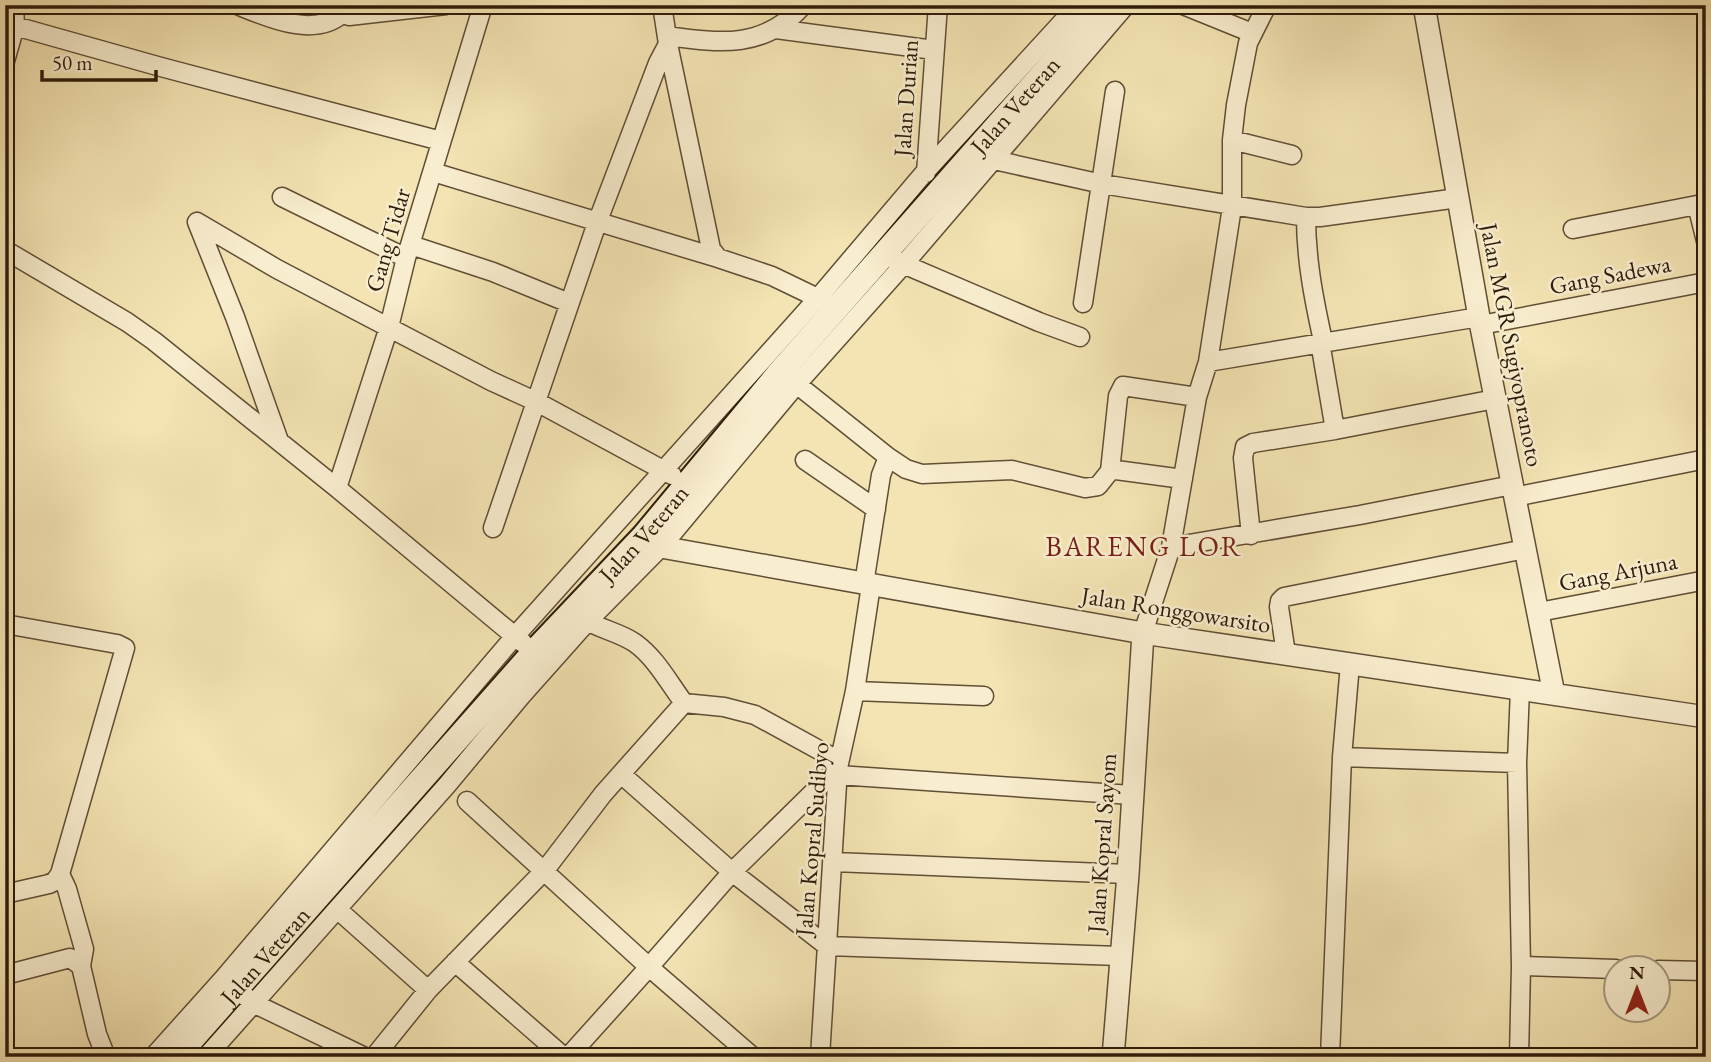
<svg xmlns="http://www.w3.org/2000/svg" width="1711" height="1062" font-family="'EB Garamond',serif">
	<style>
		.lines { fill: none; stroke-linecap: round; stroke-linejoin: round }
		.minor-casing { stroke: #604e35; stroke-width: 21 }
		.tertiary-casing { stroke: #604e35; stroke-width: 24 }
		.secondary-casing { stroke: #2e1c0b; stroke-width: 28 }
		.minor { stroke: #f8edce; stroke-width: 18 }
		.tertiary { stroke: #f8edce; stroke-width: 21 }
		.secondary { stroke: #f8edce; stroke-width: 24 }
		.labels { text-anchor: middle; stroke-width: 5; stroke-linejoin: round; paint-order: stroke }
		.street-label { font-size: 24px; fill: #2e1c0b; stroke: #f8edce }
		.quarter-label { font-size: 28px; letter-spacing: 2px; fill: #7a1f14; stroke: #f8edce }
	</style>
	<rect width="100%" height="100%" fill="#f4e4b3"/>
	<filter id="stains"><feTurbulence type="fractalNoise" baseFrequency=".00286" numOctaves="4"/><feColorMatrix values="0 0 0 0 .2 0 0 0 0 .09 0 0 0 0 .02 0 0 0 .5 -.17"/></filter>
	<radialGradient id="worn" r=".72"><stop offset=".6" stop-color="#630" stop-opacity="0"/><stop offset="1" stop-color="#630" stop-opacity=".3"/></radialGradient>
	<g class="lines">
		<defs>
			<path id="minor" d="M 237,5 C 267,17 314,39 343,13
				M 342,5 L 343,13 L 349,16 L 446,5
				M 662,5 L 668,44 L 711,249 L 718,258 L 772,276 L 828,303
				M 1183,5 L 1252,33
				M 15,26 L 161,67 L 441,141
				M 776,29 L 934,50
				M 667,36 C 719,43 764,50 803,5
				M 5,61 L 15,26 L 14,5
				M 1232,140 L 1292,155
				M 988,153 L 994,160 L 1102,184 L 1306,217 L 1320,217 L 1458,198
				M 433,172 L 718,258
				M 926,173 L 938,5
				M 282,197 L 406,258
				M 1706,203 L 1697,205 L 1706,241
				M 1306,217 C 1306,260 1314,300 1323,341
				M 197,222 L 277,269 L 491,381 L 537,402 L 672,475
				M 197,222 L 235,317 L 279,441
				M 1573,229 L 1697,205
				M 411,245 L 493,272 L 569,303
				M 5,250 L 127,322 L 154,341 L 337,488 L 523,643
				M 896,261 L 1039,322 L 1080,337
				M 1083,303 L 1115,91
				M 1481,325 L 1706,282
				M 1208,362 L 1479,317
				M 789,378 L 888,457 L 906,469 L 922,474 L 1012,470 L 1085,488 L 1098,486 L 1110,471 L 1116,470 L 1183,479
				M 1335,430 L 1495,399
				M 805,460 L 876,509
				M 1110,471 L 1118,396 L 1123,386 L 1197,397
				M 337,488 L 389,327 L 406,258 L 483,5
				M 1514,497 L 1706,459
				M 493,528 L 597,223 L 658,63 L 668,44
				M 1251,535 L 1243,458 L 1245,447 L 1253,443 L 1335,430 L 1320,342
				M 1171,547 L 1360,515 L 1512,485
				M 864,584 L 881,475 L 888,457
				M 1539,612 L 1706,580
				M 580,616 C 596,629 618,631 635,643 C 656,658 669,683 684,703
				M 5,624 L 117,644 L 125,648 L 60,874 L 55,881 L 49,884 L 5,894
				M 1143,633 L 1171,547 L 1197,397 L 1208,362 L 1232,207 L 1232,140 L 1236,105 L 1248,43 L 1267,5
				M 1286,654 L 1279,607 L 1280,601 L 1284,597 L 1525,549
				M 1350,664 L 1342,757 L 1517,763 L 1521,966 L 1519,1057
				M 855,691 L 984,696
				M 1517,763 L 1520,689
				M 621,774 L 732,872 L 827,946 L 1120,956
				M 838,775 L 1132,795
				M 467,801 L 649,967 L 568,1057
				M 834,862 L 1128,874
				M 60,874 L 67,889 L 84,949 L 81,966
				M 337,909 L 428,990
				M 455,962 L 564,1057
				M 1521,966 L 1616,969
				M 1658,970 L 1706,971
				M 5,975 L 70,958 L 81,966 L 97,1034 L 106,1057
				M 246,997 L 253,1003 L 365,1057
				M 153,1057 L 223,979 L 515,636 L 818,298 L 925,172 L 1078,5
				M 206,1057 L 447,785 L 522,695 L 587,622 L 661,547 L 796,385 L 904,264 L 1126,5
				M 374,1057 L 428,990 L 545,870 L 603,794 L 684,703 L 724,707 L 755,715 L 839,761
				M 753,1057 L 649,967 L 732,872 L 838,768
				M 820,1057 L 838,768 L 855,691 L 871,585
				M 1330,1057 L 1342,757"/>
			<path id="tertiary" d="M 1424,5 L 1479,317 L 1554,694
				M 644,536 L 661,547 L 1143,633 L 1706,717
				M 1113,1057 L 1128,874 L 1143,633"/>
			<g id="secondary">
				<path id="s1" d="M 176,1057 L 535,651 L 644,536 L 781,371 L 1104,5"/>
			</g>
		</defs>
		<use href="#minor" class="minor-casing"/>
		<use href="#tertiary" class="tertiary-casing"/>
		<use href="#secondary" class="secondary-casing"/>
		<use href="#minor" class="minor"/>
		<use href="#tertiary" class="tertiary"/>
		<use href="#secondary" class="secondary"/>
	</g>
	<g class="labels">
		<g class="street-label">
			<text transform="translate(906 98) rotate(-86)" y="8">Jalan Durian</text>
			<text dy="8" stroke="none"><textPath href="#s1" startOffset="1269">Jalan Veteran</textPath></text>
			<text transform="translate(388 240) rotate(-74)" y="8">Gang Tidar</text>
			<text transform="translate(1610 275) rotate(-11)" y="8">Gang Sadewa</text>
			<text transform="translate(1512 345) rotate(79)" y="8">Jalan MGR Sugiyopranoto</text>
			<text dy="8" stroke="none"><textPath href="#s1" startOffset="702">Jalan Veteran</textPath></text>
			<text transform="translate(1618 572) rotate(-11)" y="8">Gang Arjuna</text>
			<text transform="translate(1176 610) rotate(9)" y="8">Jalan Ronggowarsito</text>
			<text transform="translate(812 839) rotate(-85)" y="8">Jalan Kopral Sudibyo</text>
			<text transform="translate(1102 843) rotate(-86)" y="8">Jalan Kopral Sayom</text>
			<text dy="8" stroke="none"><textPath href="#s1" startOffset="135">Jalan Veteran</textPath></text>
		</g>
		<g class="quarter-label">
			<text x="1144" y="556">BARENG LOR</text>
		</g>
	</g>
	<rect width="1711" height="1062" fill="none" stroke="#f4e4b3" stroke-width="28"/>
	<rect x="7" y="7" width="1697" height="1048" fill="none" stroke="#2e1c0b" stroke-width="3.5"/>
	<rect x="14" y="14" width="1683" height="1034" fill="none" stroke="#2e1c0b" stroke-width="2"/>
	<g transform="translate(1637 989)"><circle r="33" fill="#f8edce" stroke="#a79980" stroke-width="2"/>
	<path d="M0-5L12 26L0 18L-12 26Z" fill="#8f2418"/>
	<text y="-10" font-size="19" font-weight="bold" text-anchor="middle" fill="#2e1c0b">N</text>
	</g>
	<path d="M42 70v10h114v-10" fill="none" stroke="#2e1c0b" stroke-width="3.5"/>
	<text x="52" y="70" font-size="21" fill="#2e1c0b" stroke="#f8edce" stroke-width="5" paint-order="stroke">50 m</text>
	<rect width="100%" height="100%" filter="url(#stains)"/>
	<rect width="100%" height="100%" fill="url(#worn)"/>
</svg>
